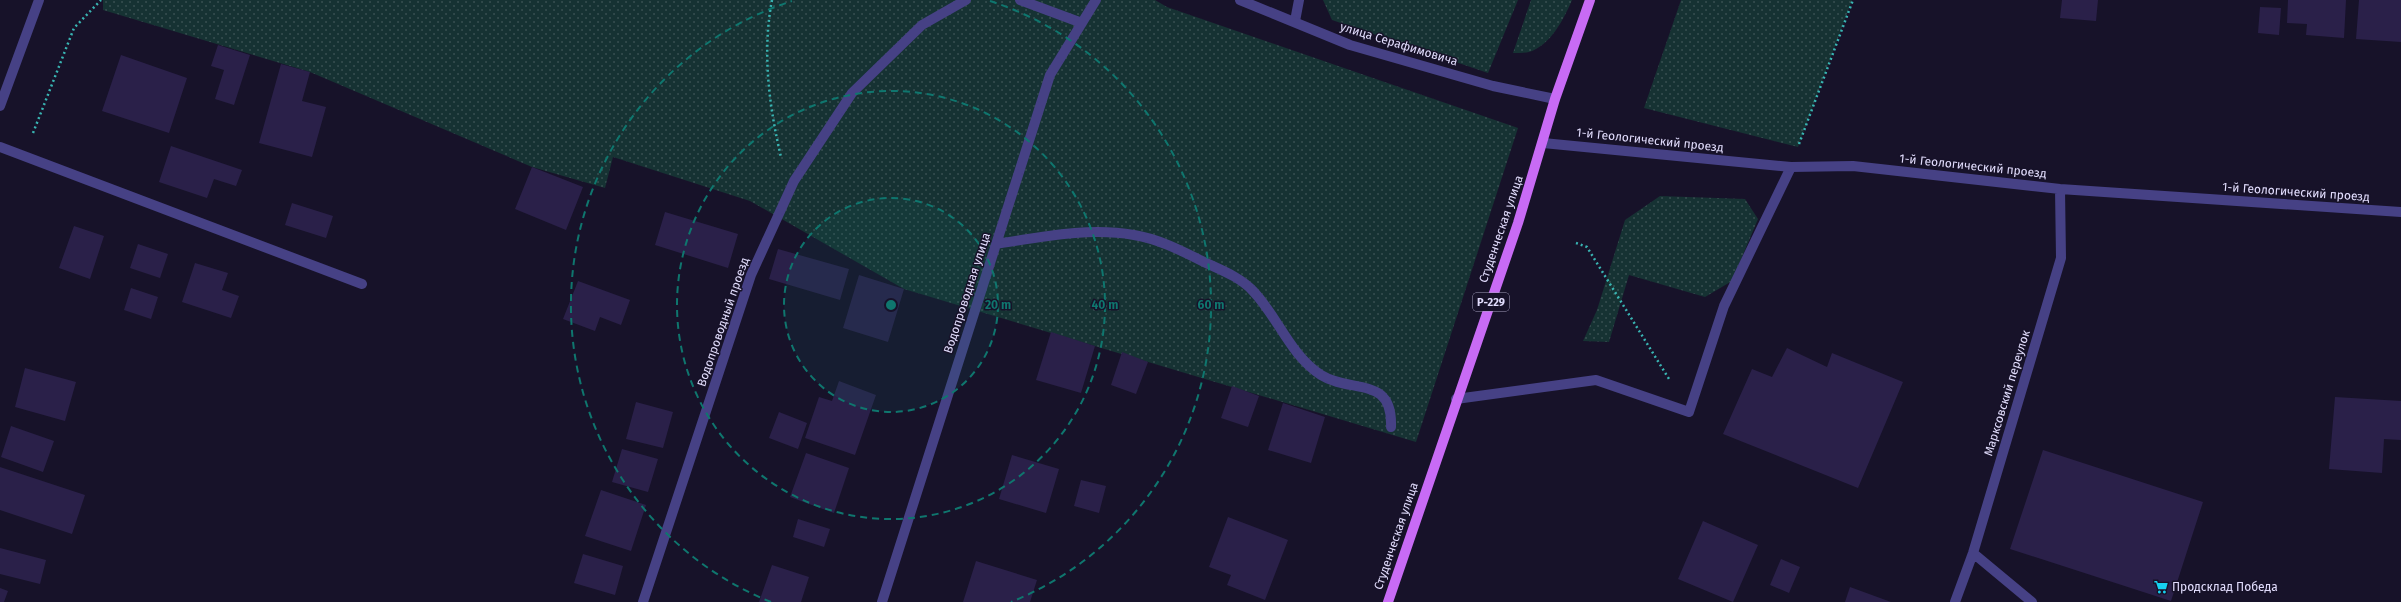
<svg xmlns="http://www.w3.org/2000/svg" width="2401" height="602" font-family="'Fira Sans',sans-serif">
	<style>
		.grass { fill: url(#grass-dots) }
		.building { fill: #2a2049 }
		.lines { fill: none; stroke-linecap: round; stroke-linejoin: round }
		.path { stroke: #39b5b3; stroke-width: 2.5; stroke-dasharray: 2 3; stroke-linecap: butt }
		.service { stroke: #464185; stroke-width: 10 }
		.minor { stroke: #464185; stroke-width: 10 }
		.tertiary { stroke: #464185; stroke-width: 10 }
		.primary { stroke: #c86bf5; stroke-width: 10 }
		.ring { fill: none; stroke: #0f766e; stroke-width: 2; stroke-dasharray: 7 5 }
		.labels { text-anchor: middle; stroke-width: 3; stroke-linejoin: round; paint-order: stroke }
		.shield { fill: #171229; stroke: #a5a0bd; stroke-width: 1 }
		.shield-label { font-size: 11px; font-weight: bold; fill: #e2ddfd }
		.street-label { font-size: 12px; fill: #e2ddfd; stroke: #171229 }
		.poi-label { font-size: 12px; fill: #e2ddfd; stroke: #171229; text-anchor: start }
		.centre { fill: #0f766e; stroke: #171229; stroke-width: 2 }
		.ring-label { font-size: 12px; text-anchor: middle; font-weight: bold; fill: #0f766e; stroke: #171229; stroke-width: 3; stroke-linejoin: round; paint-order: stroke }
	</style>
	<defs>
		<pattern id="grass-dots" width="8" height="8" patternUnits="userSpaceOnUse"><rect width="8" height="8" fill="#163233"/><path d="M2 2h.1M6 6h.1" fill="none" stroke="#384f51" stroke-width="1.8" stroke-linecap="round"/></pattern>
	</defs>
	<rect width="100%" height="100%" fill="#171229"/>
	<path class="grass" d="M 103,0 L 1155,0 L 1167,7 L 1518,128 L 1416,442 L 904,289 L 750,201 L 613,157 L 605,188 L 532,167 L 310,72 L 103,10 Z
		M 1323,0 L 1518,0 L 1488,73 L 1332,20 Z
		M 1531,0 L 1572,0 C 1564,19 1550,46 1529,52 C 1524,53 1518,53 1513,53 Z
		M 1681,0 L 1852,0 L 1798,147 L 1644,108 Z
		M 1660,196 L 1745,199 L 1758,219 L 1732,281 L 1705,297 L 1629,275 L 1609,342 L 1583,341 L 1597,310 L 1625,220 Z"/>
	<path class="building" d="M 2062,0 L 2098,0 L 2096,21 L 2060,18 Z
		M 2288,0 L 2346,0 L 2344,38 L 2306,35 L 2307,24 L 2287,23 Z
		M 2359,0 L 2401,0 L 2401,42 L 2356,39 Z
		M 2260,7 L 2281,8 L 2279,35 L 2258,33 Z
		M 218,45 L 250,55 L 234,105 L 215,99 L 224,70 L 211,66 Z
		M 121,55 L 187,78 L 169,133 L 102,111 Z
		M 281,64 L 310,72 L 302,101 L 326,107 L 312,157 L 259,143 Z
		M 171,146 L 242,170 L 236,186 L 214,179 L 207,198 L 159,182 Z
		M 532,167 L 583,187 L 566,230 L 515,209 Z
		M 292,203 L 333,216 L 326,238 L 285,225 Z
		M 665,212 L 738,234 L 728,268 L 655,245 Z
		M 74,226 L 104,236 L 90,279 L 59,268 Z
		M 138,244 L 168,254 L 160,278 L 130,268 Z
		M 778,249 L 849,269 L 840,300 L 769,279 Z
		M 195,263 L 228,273 L 222,290 L 239,296 L 231,318 L 182,302 Z
		M 859,275 L 904,289 L 888,342 L 843,328 Z
		M 578,281 L 630,300 L 621,325 L 600,317 L 595,331 L 563,319 Z
		M 131,288 L 158,297 L 151,319 L 124,310 Z
		M 1051,332 L 1095,346 L 1081,393 L 1036,380 Z
		M 1787,348 L 1827,367 L 1832,353 L 1903,382 L 1858,488 L 1723,434 L 1752,369 L 1772,377 Z
		M 1122,352 L 1148,362 L 1136,394 L 1111,385 Z
		M 25,368 L 76,382 L 65,421 L 15,407 Z
		M 839,381 L 876,395 L 855,455 L 805,438 L 819,397 L 832,401 Z
		M 1232,386 L 1259,396 L 1248,427 L 1221,418 Z
		M 2335,397 L 2401,401 L 2401,440 L 2384,439 L 2382,473 L 2329,469 Z
		M 636,402 L 673,412 L 663,448 L 626,439 Z
		M 1283,403 L 1325,417 L 1311,463 L 1268,450 Z
		M 779,412 L 807,423 L 798,449 L 769,438 Z
		M 11,426 L 54,441 L 43,472 L 1,457 Z
		M 622,449 L 658,459 L 648,492 L 612,482 Z
		M 2043,450 L 2203,502 L 2171,601 L 2010,549 Z
		M 806,453 L 849,468 L 834,513 L 790,497 Z
		M 1012,455 L 1059,469 L 1046,513 L 999,499 Z
		M 0,467 L 85,495 L 72,534 L 0,510 Z
		M 1081,480 L 1106,486 L 1099,513 L 1074,506 Z
		M 601,490 L 646,505 L 631,551 L 585,536 Z
		M 1228,517 L 1288,540 L 1265,600 L 1227,585 L 1231,575 L 1209,567 Z
		M 798,519 L 830,529 L 824,547 L 793,537 Z
		M 1703,521 L 1758,545 L 1733,602 L 1678,579 Z
		M 0,548 L 46,560 L 40,584 L 0,574 Z
		M 583,554 L 623,566 L 615,595 L 574,583 Z
		M 1781,559 L 1800,567 L 1789,593 L 1770,585 Z
		M 976,561 L 1037,580 L 1030,602 L 963,602 Z
		M 772,565 L 809,577 L 801,602 L 759,602 Z
		M 1850,587 L 1891,602 L 1845,602 Z
		M 0,588 L 8,591 L 4,602 L 0,602 Z"/>
	<g class="lines">
		<path class="path" d="M 772,0 C 762,52 769,106 781,157
			M 33,133 L 74,28 L 101,0
			M 1799,144 L 1853,0
			M 1576,243 L 1587,247 L 1669,379"/>
		<path class="service" d="M 1295,21 L 1299,0
			M 0,147 L 362,284
			M 1456,399 L 1596,380 L 1689,412 L 1724,306 L 1791,167"/>
		<path class="minor" d="M 1020,0 L 1082,23
			M 1543,143 L 1791,167 L 1853,166 L 2060,189 L 2401,212
			M 996,244 C 1042,237 1088,227 1134,235 C 1159,239 1182,251 1204,262 C 1221,270 1240,277 1253,291 C 1278,317 1290,355 1321,375 C 1351,394 1393,375 1391,427
			M 1973,553 L 2032,602
			M 643,602 L 751,275 L 794,181 L 852,93 L 922,25 L 966,0
			M 882,602 L 1050,75 L 1096,0
			M 1955,602 L 1973,553 L 2061,258 L 2060,189"/>
		<path class="tertiary" d="M 1240,0 L 1350,45 L 1493,86 L 1555,99
			M 0,106 L 39,0"/>
		<path class="primary" d="M 1388,602 L 1518,223 L 1555,99 L 1590,0"/>
	</g>
	<circle cx="891" cy="305" r="107" fill="#0f766e" fill-opacity=".12"/>
	<g class="ring">
		<circle cx="891" cy="305" r="107"/>
		<circle cx="891" cy="305" r="214"/>
		<path d="M771 602A320 320 0 0 1 792 1M990 1A320 320 0 0 1 1011 602"/>
	</g>
	<defs>
		<symbol id="supermarket-bare" viewBox="-9 -9 18 18"><path d="M-6-5.5h2.5l.6 2H6L4.5 2H-2.5L-4.4-4H-6ZM-1.5 3.2a1.3 1.3 0 1 0 .1 0ZM3 3.2a1.3 1.3 0 1 0 .1 0Z" fill="#16d0f0" stroke="#171229" stroke-width="2.5" paint-order="stroke"/></symbol>
	</defs>
	<g fill-rule="evenodd">
		<use href="#supermarket-bare" x="2151" y="577" width="20" height="20"/>
	</g>
	<g class="labels">
		<rect class="shield" x="1473" y="293" width="36" height="18" rx="3"/>
		<g class="shield-label">
			<text x="1491" y="306">Р-229</text>
		</g>
		<g class="street-label">
			<text transform="translate(1399 44) rotate(17)" y="4">улица Серафимовича</text>
			<text transform="translate(1650 140) rotate(6)" y="4">1-й Геологический проезд</text>
			<text transform="translate(1973 166) rotate(6)" y="4">1-й Геологический проезд</text>
			<text transform="translate(2296 192) rotate(4)" y="4">1-й Геологический проезд</text>
			<text transform="translate(1501 229) rotate(-71)" y="4">Студенческая улица</text>
			<text transform="translate(967 293) rotate(-72)" y="4">Водопроводная улица</text>
			<text transform="translate(723 322) rotate(-71)" y="4">Водопроводный проезд</text>
			<text transform="translate(2007 393) rotate(-73)" y="4">Марксовский переулок</text>
			<text transform="translate(1396 536) rotate(-71)" y="4">Студенческая улица</text>
		</g>
		<g class="poi-label">
			<text x="2172" y="591">Продсклад Победа</text>
		</g>
	</g>
	<circle cx="891" cy="305" r="6" class="centre"/>
	<g class="ring-label">
		<text x="998" y="309">20 m</text>
		<text x="1105" y="309">40 m</text>
		<text x="1211" y="309">60 m</text>
	</g>
</svg>
